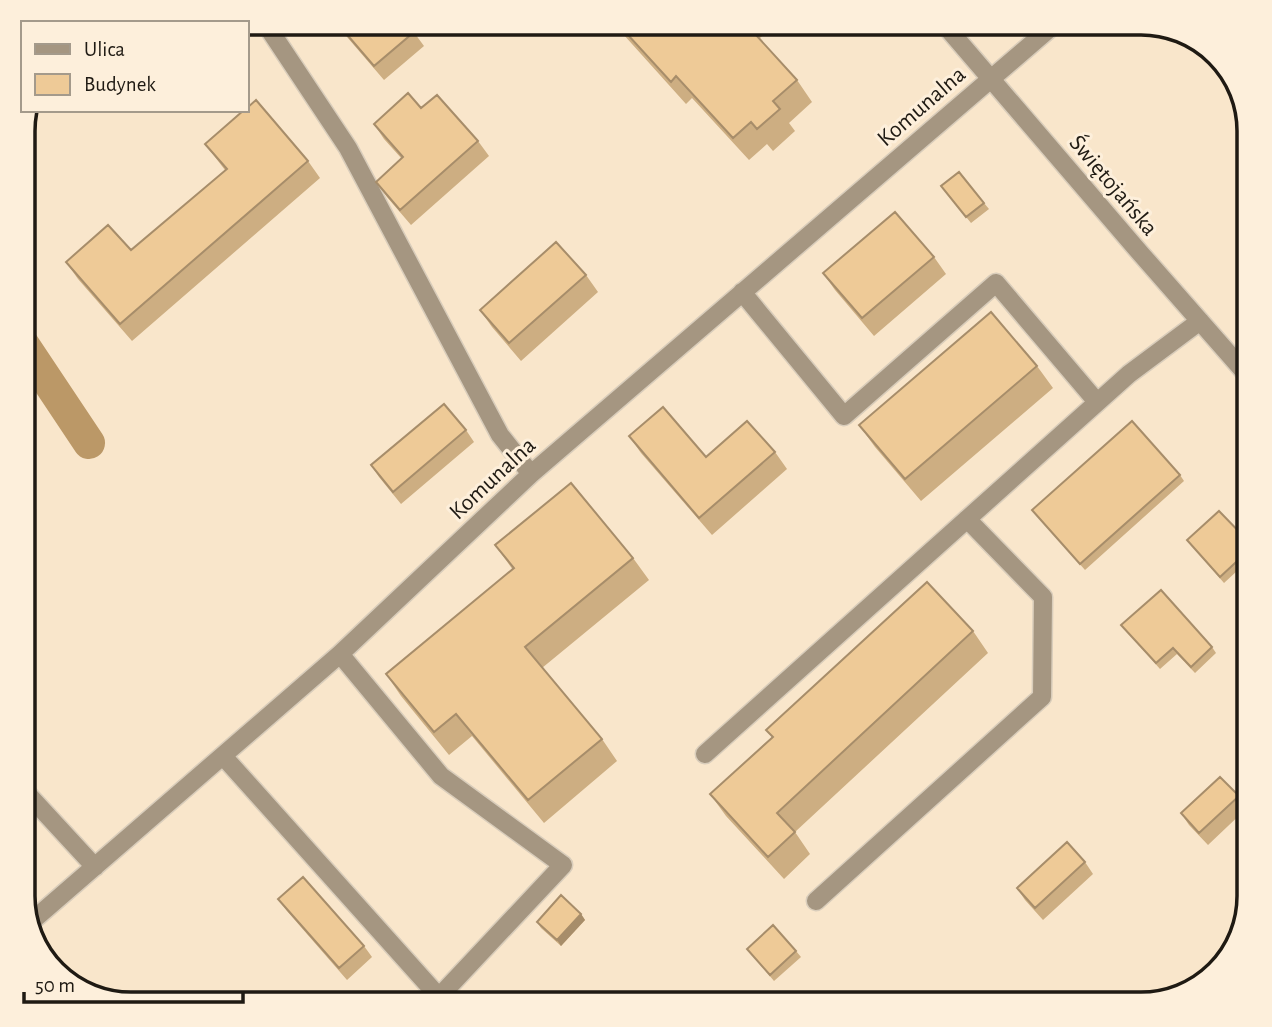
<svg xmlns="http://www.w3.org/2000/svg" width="1272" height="1027" font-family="'Alegreya Sans',sans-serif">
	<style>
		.built { fill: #f9e6cb }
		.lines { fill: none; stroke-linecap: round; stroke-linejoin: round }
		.canal { stroke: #bb9867; stroke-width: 32 }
		.minor-casing { stroke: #d9cdbb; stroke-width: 21 }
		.minor { stroke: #a59681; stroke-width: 18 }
		.wall { fill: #cdae82 }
		.shaded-wall { fill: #a78d6a }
		.building { fill: #eeca97; stroke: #a78d6a; stroke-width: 2 }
		.labels { text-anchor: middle; stroke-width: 6; stroke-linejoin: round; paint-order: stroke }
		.street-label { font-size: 24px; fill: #1f1a13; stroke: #fdefdb }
		.rim { fill: none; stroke: #1f1a13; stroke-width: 3.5 }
	</style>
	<rect width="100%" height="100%" fill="#fdefdb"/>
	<path class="built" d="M 247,23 L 1142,23 L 1212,49 L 1238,83 L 1249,131 L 1249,897 L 1223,967 L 1189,993 L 1141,1004 L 130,1004 L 60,978 L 23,903 L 23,123 L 29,110 L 247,110 Z"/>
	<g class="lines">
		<path class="canal" d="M 23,344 L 89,443"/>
		<defs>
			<path id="minor" d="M 265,23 L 348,148 L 500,435 L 531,474
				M 943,23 L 1141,254 L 1249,377
				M 742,292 L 844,416 L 996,283 L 1097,402
				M 705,754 L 1129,374 L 1200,321
				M 223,756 L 439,997 L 563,865 L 441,776 L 340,654
				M 23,789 L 95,867
				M 816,901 L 1042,697 L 1043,597 L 967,519
				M 32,921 L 340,654 L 531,474 L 1056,23"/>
		</defs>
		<use href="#minor" class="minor-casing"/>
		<use href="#minor" class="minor"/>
	</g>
	<path class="wall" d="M 335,23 L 407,23 L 424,46 L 384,80 Z
		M 615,23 L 757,23 L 764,34 L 759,39 L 797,80 L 812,102 L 789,123 L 795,131 L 773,151 L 767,144 L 749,160 L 692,98 L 686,104 L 623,34 Z
		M 421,108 L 478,141 L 489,156 L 411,225 L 387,197 L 376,182 L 402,159 L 384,139 L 374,124 Z
		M 205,144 L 308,161 L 320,178 L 132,341 L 78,279 L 66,262 L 131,250 L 225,170 Z
		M 941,186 L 984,203 L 989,209 L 971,223 Z
		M 934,257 L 946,274 L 874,336 L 835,290 L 823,273 Z
		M 586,275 L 598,292 L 521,361 L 492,327 L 480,310 Z
		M 1037,366 L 1053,388 L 921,501 L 875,447 L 859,425 Z
		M 466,430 L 474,442 L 401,504 L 379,477 L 371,465 Z
		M 629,436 L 706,457 L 775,452 L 787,469 L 712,535 L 641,453 Z
		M 1180,475 L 1184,481 L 1085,570 L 1032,510 Z
		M 1187,540 L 1249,542 L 1249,560 L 1224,583 Z
		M 495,545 L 633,558 L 649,580 L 542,668 L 602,739 L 617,761 L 544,823 L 472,736 L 449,755 L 401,696 L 386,674 L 513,570 Z
		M 1121,625 L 1212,647 L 1216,653 L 1195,673 L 1177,654 L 1160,669 Z
		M 973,631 L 988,653 L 795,832 L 810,854 L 784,879 L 726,816 L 710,794 L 772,737 L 766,730 Z
		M 1239,796 L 1247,808 L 1208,845 L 1189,825 L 1181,813 Z
		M 1085,862 L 1093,874 L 1043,920 L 1025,900 L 1017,888 Z
		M 278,899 L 364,946 L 372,957 L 347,980 L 287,911 Z
		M 581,914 L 585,920 L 561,946 L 541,928 L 537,922 Z
		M 747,949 L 796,951 L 801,957 L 774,981 Z"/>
	<path class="shaded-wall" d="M 581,914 L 585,920 L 561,946 L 557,940 Z"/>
	<path class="building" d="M 337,23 L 407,23 L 414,32 L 374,66 Z
		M 617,23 L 745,23 L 797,80 L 773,101 L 780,109 L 757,129 L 751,122 L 733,138 L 676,76 L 671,82 Z
		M 408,93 L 421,108 L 437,95 L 478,141 L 400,210 L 376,182 L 403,157 L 374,124 Z
		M 256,100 L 308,161 L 120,324 L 66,262 L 108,225 L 131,250 L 227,169 L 205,144 L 244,110 L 247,110 L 247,108 Z
		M 959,172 L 984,203 L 966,217 L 941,186 Z
		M 895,212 L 934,257 L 862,318 L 823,273 Z
		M 556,242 L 586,275 L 509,343 L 480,310 Z
		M 991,312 L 1037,366 L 905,479 L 859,425 Z
		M 444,404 L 466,430 L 393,492 L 371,465 Z
		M 663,407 L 706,457 L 747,421 L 775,452 L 699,518 L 629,436 Z
		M 1132,421 L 1180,475 L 1080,564 L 1032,510 Z
		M 571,483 L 633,558 L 525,647 L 602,739 L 528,800 L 456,714 L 434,732 L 386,674 L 514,568 L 495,545 Z
		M 1219,511 L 1249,542 L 1249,550 L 1220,577 L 1187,540 Z
		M 927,582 L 973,631 L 777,813 L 795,832 L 768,857 L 710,794 L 773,737 L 766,730 Z
		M 1161,590 L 1212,647 L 1191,667 L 1173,648 L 1156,663 L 1121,625 Z
		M 1249,651 L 1249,662 L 1244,657 Z
		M 1220,777 L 1239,796 L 1199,833 L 1181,813 Z
		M 1067,842 L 1085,862 L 1035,908 L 1017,888 Z
		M 303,877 L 364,946 L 339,968 L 278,899 Z
		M 561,895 L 581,914 L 557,940 L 537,922 Z
		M 773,925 L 796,951 L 770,975 L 747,949 Z"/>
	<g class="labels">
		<g class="street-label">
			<text transform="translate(921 106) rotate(-41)" y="8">Komunalna</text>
			<text transform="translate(1114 185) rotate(50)" y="8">Świętojańska</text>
			<text transform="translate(492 478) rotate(-43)" y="8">Komunalna</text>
		</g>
	</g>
	<path d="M0 0H1272V1027H0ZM131 35H1141A96 96 0 0 1 1237 131V896A96 96 0 0 1 1141 992H131A96 96 0 0 1 35 896V131A96 96 0 0 1 131 35Z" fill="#fdefdb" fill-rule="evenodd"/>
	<path class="rim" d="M131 35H1141A96 96 0 0 1 1237 131V896A96 96 0 0 1 1141 992H131A96 96 0 0 1 35 896V131A96 96 0 0 1 131 35Z"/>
	<rect x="21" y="21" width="228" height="91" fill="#fdefdb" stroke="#a49a8b" stroke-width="2"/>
	<rect x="35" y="44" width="35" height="10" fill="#a59681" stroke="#a49a8b" stroke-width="2"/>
	<text x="84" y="56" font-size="21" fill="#1f1a13">Ulica</text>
	<rect x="35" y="74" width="35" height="21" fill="#eeca97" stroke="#a49a8b" stroke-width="2"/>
	<text x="84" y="91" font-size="21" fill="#1f1a13">Budynek</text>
	<path d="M24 992v10h219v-10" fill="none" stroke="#1f1a13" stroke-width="3.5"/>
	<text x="35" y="992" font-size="21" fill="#1f1a13" stroke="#fdefdb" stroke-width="5" paint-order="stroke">50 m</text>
</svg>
